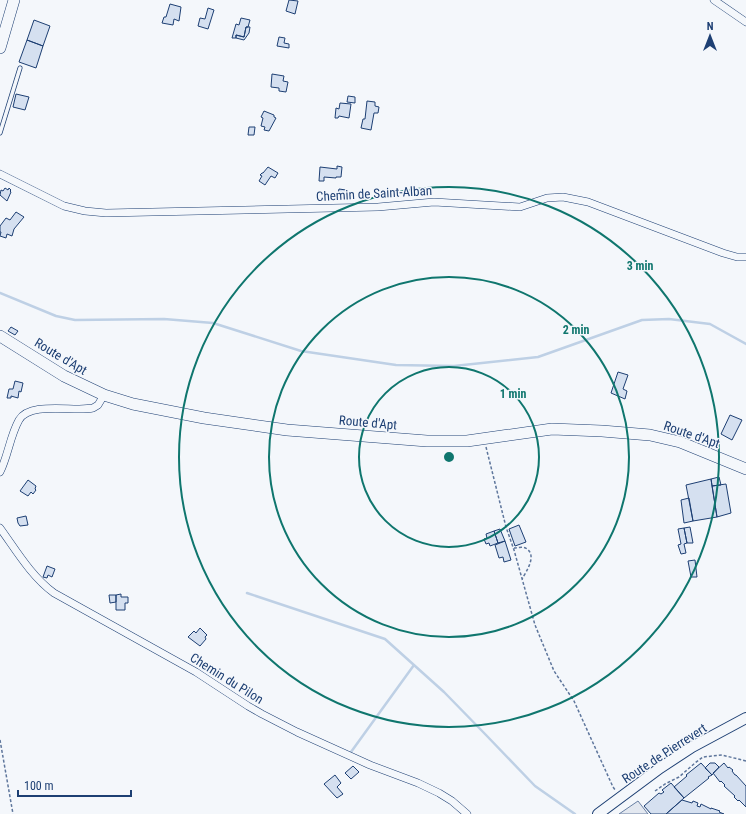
<svg xmlns="http://www.w3.org/2000/svg" width="746" height="814" font-family="'Roboto Condensed',sans-serif">
	<style>
		.parking { fill: #e3e8f0; stroke: #687fa3 }
		.lines { fill: none; stroke-linecap: round; stroke-linejoin: round }
		.stream { stroke: #bed0e5; stroke-width: 2.5 }
		.building { fill: #d5e0f0; stroke: #1d3f73 }
		.service-casing { stroke: #1d3f73; stroke-width: 5 }
		.minor-casing { stroke: #1d3f73; stroke-width: 8 }
		.secondary-casing { stroke: #1d3f73; stroke-width: 12 }
		.primary-casing { stroke: #1d3f73; stroke-width: 12 }
		.path { stroke: #5e769c; stroke-width: 1.5; stroke-dasharray: 3 2; stroke-linecap: butt }
		.service { stroke: #f4f7fb; stroke-width: 3.5 }
		.minor { stroke: #f4f7fb; stroke-width: 7 }
		.secondary { stroke: #f4f7fb; stroke-width: 10 }
		.primary { stroke: #f4f7fb; stroke-width: 11 }
		.ring { fill: none; stroke: #0f766e; stroke-width: 2 }
		.labels { text-anchor: middle; stroke-width: 3; stroke-linejoin: round; paint-order: stroke }
		.street-label { font-size: 13px; fill: #1d3f73; stroke: #f4f7fb }
		.centre { fill: #0f766e; stroke: #f4f7fb; stroke-width: 2 }
		.ring-label { font-size: 12px; text-anchor: middle; font-weight: bold; fill: #0f766e; stroke: #f4f7fb; stroke-width: 3; stroke-linejoin: round; paint-order: stroke }
	</style>
	<rect width="100%" height="100%" fill="#f4f7fb"/>
	<path class="parking" d="M 638,801 L 648,814 L 619,814 Z"/>
	<g class="lines">
		<path class="stream" d="M 0,293 L 56,316 L 75,320 L 164,319 L 213,323 L 301,351 L 396,365 L 454,366 L 538,357 L 642,320 L 669,319 L 710,324 L 746,344
			M 247,593 L 385,639 L 444,692 L 486,735 L 535,786 L 575,814
			M 351,752 L 414,665"/>
	</g>
	<path class="building" d="M 289,0 L 298,1 L 295,14 L 286,11 Z
		M 170,4 L 181,7 L 179,21 L 174,19 L 173,25 L 162,23 L 164,17 L 166,17 Z
		M 208,8 L 214,10 L 208,29 L 198,26 L 200,18 L 205,19 Z
		M 241,18 L 250,20 L 248,27 L 246,27 L 244,37 L 236,35 L 236,38 L 232,38 L 236,24 L 239,25 Z
		M 34,20 L 50,26 L 43,46 L 27,40 Z
		M 246,27 L 250,27 L 249,33 L 244,40 L 236,38 L 236,35 L 244,37 Z
		M 279,37 L 285,38 L 284,43 L 289,44 L 289,48 L 277,46 Z
		M 27,40 L 43,46 L 36,68 L 19,62 Z
		M 272,74 L 284,76 L 283,81 L 288,82 L 286,92 L 279,91 L 279,88 L 271,87 Z
		M 16,94 L 29,97 L 25,110 L 13,107 Z
		M 348,96 L 355,97 L 355,103 L 347,102 Z
		M 367,101 L 375,102 L 375,106 L 379,107 L 378,113 L 374,113 L 371,130 L 361,128 L 363,119 L 365,119 Z
		M 340,103 L 351,104 L 349,118 L 339,116 L 338,118 L 335,118 L 336,108 L 339,109 Z
		M 264,111 L 274,115 L 274,117 L 276,118 L 269,131 L 264,130 L 265,127 L 261,126 L 263,118 L 261,117 Z
		M 249,127 L 255,127 L 254,135 L 248,135 Z
		M 337,166 L 342,167 L 341,177 L 336,177 L 336,178 L 324,177 L 324,181 L 319,181 L 320,167 L 337,169 Z
		M 268,167 L 278,173 L 275,178 L 271,176 L 265,185 L 259,181 L 262,176 L 260,175 L 262,173 L 263,173 Z
		M 5,188 L 8,190 L 9,188 L 11,190 L 10,191 L 11,192 L 7,201 L 0,195 L 1,190 L 3,191 Z
		M 339,189 L 346,190 L 345,199 L 337,198 Z
		M 16,212 L 24,217 L 14,229 L 12,236 L 7,234 L 6,238 L 0,236 L 1,232 L 0,232 L 0,226 L 6,218 L 10,220 Z
		M 11,327 L 18,331 L 15,335 L 8,331 Z
		M 618,372 L 628,375 L 623,389 L 627,391 L 625,399 L 611,393 Z
		M 15,381 L 23,383 L 21,392 L 19,391 L 18,398 L 11,396 L 11,398 L 7,398 L 9,389 L 13,389 Z
		M 730,415 L 742,420 L 732,440 L 721,434 Z
		M 719,477 L 721,485 L 712,486 L 711,479 Z
		M 711,479 L 717,517 L 693,521 L 686,485 Z
		M 28,480 L 36,486 L 35,489 L 36,490 L 33,494 L 31,492 L 28,496 L 20,491 Z
		M 726,484 L 731,513 L 717,517 L 712,486 Z
		M 689,498 L 693,521 L 684,523 L 681,500 Z
		M 26,516 L 28,525 L 20,526 L 18,523 L 17,518 Z
		M 519,525 L 526,542 L 515,546 L 509,529 Z
		M 690,527 L 693,543 L 687,543 L 684,528 Z
		M 684,528 L 687,543 L 684,544 L 686,553 L 681,554 L 678,545 L 681,544 L 678,529 Z
		M 500,529 L 505,541 L 498,543 L 494,531 Z
		M 494,531 L 498,543 L 490,546 L 489,543 L 486,544 L 484,539 L 487,538 L 486,534 Z
		M 505,541 L 511,560 L 504,562 L 503,557 L 499,558 L 495,545 Z
		M 695,560 L 697,577 L 691,577 L 688,561 Z
		M 47,566 L 55,569 L 52,577 L 48,575 L 47,578 L 43,577 Z
		M 121,594 L 121,597 L 128,597 L 128,603 L 125,603 L 125,610 L 116,610 L 116,595 Z
		M 109,595 L 116,595 L 116,602 L 110,603 Z
		M 200,628 L 207,635 L 205,637 L 206,639 L 200,646 L 188,637 L 194,631 L 196,633 Z
		M 701,763 L 712,775 L 708,777 L 709,778 L 684,798 L 674,787 L 687,776 L 686,775 Z
		M 710,763 L 715,763 L 719,767 L 712,775 L 705,768 Z
		M 724,763 L 728,768 L 729,767 L 733,770 L 732,771 L 735,775 L 736,775 L 746,786 L 746,807 L 739,800 L 738,801 L 734,797 L 735,796 L 724,786 L 725,785 L 721,781 L 720,782 L 713,773 Z
		M 353,766 L 359,772 L 351,779 L 345,773 Z
		M 335,775 L 341,783 L 337,787 L 343,794 L 337,798 L 324,784 Z
		M 671,783 L 684,798 L 666,814 L 651,814 L 644,806 L 659,793 L 661,794 L 664,792 L 662,790 Z
		M 682,800 L 692,803 L 693,801 L 698,803 L 697,806 L 700,807 L 701,804 L 711,809 L 711,808 L 720,811 L 719,812 L 724,814 L 666,814 Z"/>
	<g class="lines">
		<defs>
			<path id="service" d="M 0,133 L 20,68"/>
			<path id="minor" d="M 714,0 L 746,22
				M 0,174 L 64,206 L 85,211 L 106,213 L 378,207 L 434,202 L 520,207 L 547,198 L 563,197 L 588,202 L 723,253 L 737,257 L 746,257
				M 0,472 C 8,456 10,436 19,420 C 30,401 74,412 93,408 L 98,405 L 104,395
				M 0,528 C 16,550 31,576 54,593 L 196,672 L 248,706 L 262,714 L 297,732 L 370,765 L 418,783 L 439,793 L 452,801 L 467,814"/>
			<path id="secondary" d="M 598,814 L 660,768 L 692,747 L 746,718"/>
			<path id="primary" d="M 0,48 L 14,0
				M 0,336 L 64,376 L 104,395 L 133,404 L 204,418 L 287,430 L 427,441 L 467,441 L 552,429 L 602,431 L 650,435 L 680,442 L 746,469"/>
		</defs>
		<use href="#service" class="service-casing"/>
		<use href="#minor" class="minor-casing"/>
		<use href="#secondary" class="secondary-casing"/>
		<use href="#primary" class="primary-casing"/>
		<path class="path" d="M 486,447 L 506,527 L 514,550 L 535,625 L 554,671 L 574,701 L 613,787 L 616,791
			M 514,548 C 518,548 524,546 527,549 C 537,556 526,572 522,579
			M 0,740 L 13,814
			M 655,791 L 665,784 L 679,777 L 695,763 L 703,757 L 722,755 L 746,761"/>
		<use href="#service" class="service"/>
		<use href="#minor" class="minor"/>
		<use href="#secondary" class="secondary"/>
		<use href="#primary" class="primary"/>
	</g>
	<g class="ring">
		<circle cx="449" cy="457" r="90"/>
		<circle cx="449" cy="457" r="180"/>
		<circle cx="449" cy="457" r="270"/>
	</g>
	<g class="labels">
		<g class="street-label">
			<text transform="translate(374 193) rotate(-3)" y="5">Chemin de Saint-Alban</text>
			<text transform="translate(61 356) rotate(31)" y="5">Route d'Apt</text>
			<text transform="translate(368 422) rotate(5)" y="5">Route d'Apt</text>
			<text transform="translate(692 434) rotate(19)" y="5">Route d'Apt</text>
			<text transform="translate(227 678) rotate(32)" y="5">Chemin du Pilon</text>
			<text transform="translate(664 753) rotate(-33)" y="5">Route de Pierrevert</text>
		</g>
	</g>
	<circle cx="449" cy="457" r="6" class="centre"/>
	<g class="ring-label">
		<text x="640" y="270">3 min</text>
		<text x="576" y="334">2 min</text>
		<text x="513" y="398">1 min</text>
	</g>
	<g transform="translate(710 36)" stroke="#f4f7fb" stroke-width="3" paint-order="stroke">
	<path d="M0-3L7 15L0 10L-7 15Z" fill="#1d3f73"/>
	<text y="-6" font-size="11" font-weight="bold" text-anchor="middle" fill="#1d3f73">N</text>
	</g>
	<path d="M18 790v6h113v-6" fill="none" stroke="#1d3f73" stroke-width="2"/>
	<text x="24" y="790" font-size="12" fill="#1d3f73" stroke="#f4f7fb" stroke-width="3" paint-order="stroke">100 m</text>
</svg>
